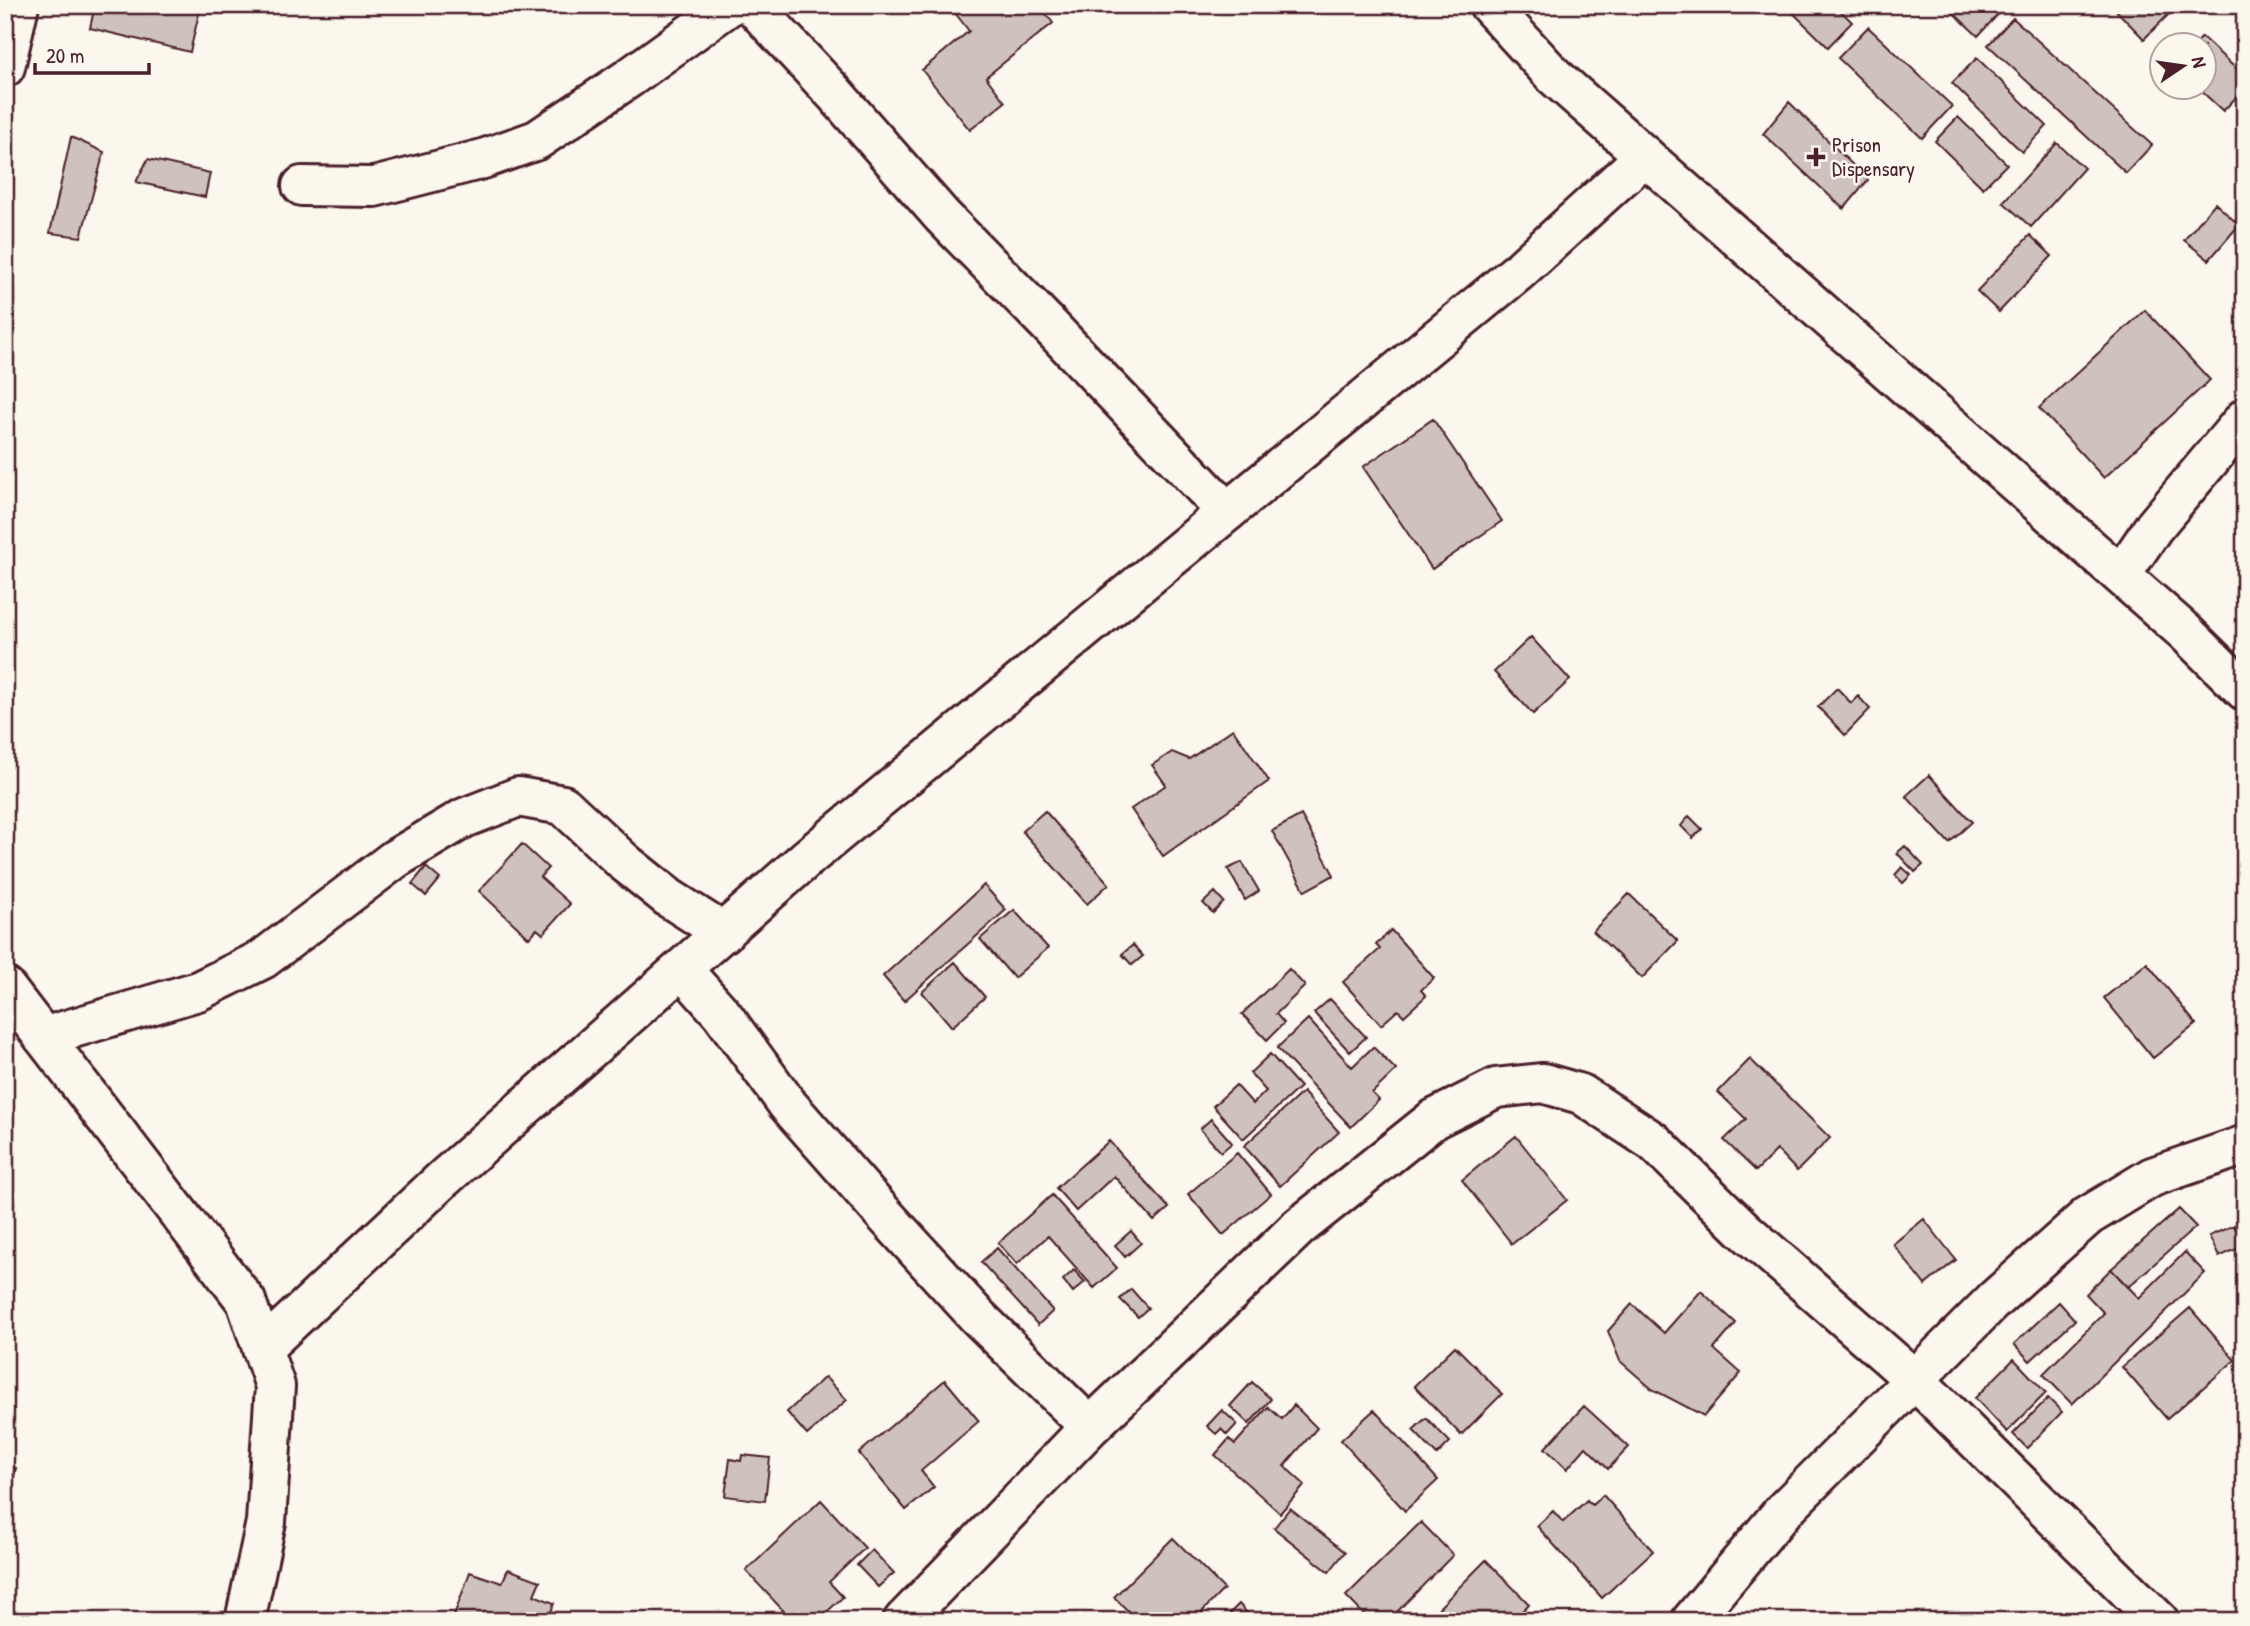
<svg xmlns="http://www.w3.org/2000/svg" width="2250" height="1626" font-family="'Patrick Hand',sans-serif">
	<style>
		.building { fill: #cfc2bc; stroke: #4a1f2b; stroke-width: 2 }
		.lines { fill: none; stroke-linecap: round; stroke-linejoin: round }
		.minor-casing { stroke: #4a1f2b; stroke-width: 44 }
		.major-casing { stroke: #4a1f2b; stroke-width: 44 }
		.minor { stroke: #fbf7ec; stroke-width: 38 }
		.major { stroke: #fbf7ec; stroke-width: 38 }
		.poi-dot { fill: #4a1f2b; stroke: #fbf7ec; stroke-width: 2.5 }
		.labels { text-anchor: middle; stroke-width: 5; stroke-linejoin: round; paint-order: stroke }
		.poi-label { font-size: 21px; fill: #4a1f2b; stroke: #fbf7ec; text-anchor: start }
	</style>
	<rect width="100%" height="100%" fill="#fbf7ec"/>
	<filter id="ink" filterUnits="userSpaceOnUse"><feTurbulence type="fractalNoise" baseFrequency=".0143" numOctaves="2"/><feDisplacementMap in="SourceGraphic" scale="14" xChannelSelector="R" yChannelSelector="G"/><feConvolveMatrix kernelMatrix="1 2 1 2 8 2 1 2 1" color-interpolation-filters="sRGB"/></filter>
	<g filter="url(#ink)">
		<path class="building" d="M 95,5 L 185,5 L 200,9 L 190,52 L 90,28 Z
			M 949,5 L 1039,5 L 1053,23 L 986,77 L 1005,102 L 970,130 L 922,70 L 969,31 Z
			M 1785,5 L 1835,5 L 1852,22 L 1828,47 Z
			M 1945,5 L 1997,5 L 2002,10 L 1978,36 Z
			M 2111,5 L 2160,5 L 2169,14 L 2144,39 Z
			M 2013,18 L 2152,145 L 2126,173 L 1988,45 Z
			M 1868,27 L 1952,106 L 1922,138 L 1838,58 Z
			M 2202,37 L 2245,77 L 2245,88 L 2223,111 L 2198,88 L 2204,88 L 2204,46 L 2194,46 Z
			M 1977,58 L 2047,126 L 2022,152 L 1952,83 Z
			M 1789,102 L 1868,180 L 1844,209 L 1763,134 Z
			M 1958,117 L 2007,164 L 1983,188 L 1935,141 Z
			M 71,137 L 104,152 L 81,237 L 50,233 Z
			M 2057,143 L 2084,168 L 2031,227 L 2003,202 Z
			M 148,159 L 210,173 L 205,197 L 136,182 Z
			M 2215,203 L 2239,225 L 2209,260 L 2184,240 Z
			M 2030,235 L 2052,256 L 1999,312 L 1977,291 Z
			M 2145,310 L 2210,380 L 2104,478 L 2039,408 Z
			M 1433,419 L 1502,521 L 1432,569 L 1363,467 Z
			M 1531,637 L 1570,680 L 1533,714 L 1494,672 Z
			M 1837,688 L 1851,703 L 1858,696 L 1870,709 L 1845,735 L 1818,707 Z
			M 1233,729 L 1269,781 L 1163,856 L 1131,809 L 1166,785 L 1152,765 L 1172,752 L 1189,759 Z
			M 1929,775 L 1972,822 L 1949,843 L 1906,796 Z
			M 1045,811 L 1109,884 L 1087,904 L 1022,831 Z
			M 1301,815 L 1334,875 L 1305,891 L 1272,831 Z
			M 1689,816 L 1702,829 L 1693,838 L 1681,826 Z
			M 522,844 L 548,868 L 540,877 L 570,904 L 543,934 L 537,929 L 529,938 L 479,891 Z
			M 1905,846 L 1923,865 L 1915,872 L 1897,853 Z
			M 1242,862 L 1259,891 L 1245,900 L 1228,869 Z
			M 426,867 L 440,879 L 426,896 L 412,884 Z
			M 1902,867 L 1911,875 L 1903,883 L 1895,875 Z
			M 984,885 L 1006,910 L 904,1001 L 883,976 Z
			M 1215,892 L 1224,902 L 1213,913 L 1203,903 Z
			M 1629,894 L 1678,941 L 1642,978 L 1593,931 Z
			M 1014,910 L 1048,948 L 1014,978 L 980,939 Z
			M 1391,930 L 1434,978 L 1421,990 L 1426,996 L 1404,1016 L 1398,1010 L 1381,1025 L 1343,982 L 1380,949 L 1376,945 Z
			M 1133,945 L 1143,956 L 1132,965 L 1122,954 Z
			M 955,962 L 985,997 L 952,1027 L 922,992 Z
			M 2147,963 L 2196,1024 L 2153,1058 L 2104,998 Z
			M 1289,969 L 1305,986 L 1276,1014 L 1284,1023 L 1267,1040 L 1242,1014 Z
			M 1330,999 L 1366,1037 L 1350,1052 L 1314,1013 Z
			M 1308,1019 L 1352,1067 L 1373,1047 L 1396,1070 L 1372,1093 L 1379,1100 L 1351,1127 L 1277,1048 Z
			M 1270,1054 L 1300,1087 L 1243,1139 L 1213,1106 L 1236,1085 L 1253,1104 L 1266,1091 L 1250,1073 Z
			M 1750,1059 L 1830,1138 L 1797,1171 L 1777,1150 L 1756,1171 L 1724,1140 L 1746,1119 L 1718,1092 Z
			M 1303,1092 L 1339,1132 L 1280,1186 L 1244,1146 Z
			M 1211,1119 L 1232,1143 L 1221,1152 L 1200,1129 Z
			M 1516,1136 L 1567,1200 L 1512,1244 L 1462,1180 Z
			M 1109,1141 L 1169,1208 L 1154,1221 L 1114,1176 L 1076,1211 L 1056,1188 Z
			M 1237,1153 L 1271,1194 L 1223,1235 L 1188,1194 Z
			M 1052,1195 L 1117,1268 L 1094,1288 L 1048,1236 L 1017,1264 L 998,1243 Z
			M 2179,1209 L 2196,1227 L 2128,1287 L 2111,1269 Z
			M 1924,1219 L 1956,1260 L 1925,1285 L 1893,1244 Z
			M 2234,1225 L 2243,1246 L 2219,1257 L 2209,1236 Z
			M 1131,1231 L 1141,1243 L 1125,1257 L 1115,1245 Z
			M 997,1248 L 1053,1311 L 1038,1325 L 981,1262 Z
			M 2185,1252 L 2205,1273 L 2072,1404 L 2043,1374 L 2104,1313 L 2086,1294 L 2111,1269 L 2139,1298 Z
			M 1074,1270 L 1085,1282 L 1073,1292 L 1063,1280 Z
			M 1131,1289 L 1148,1308 L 1138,1317 L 1120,1299 Z
			M 1701,1291 L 1736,1323 L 1714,1349 L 1741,1373 L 1704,1416 L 1652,1389 L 1620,1361 L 1608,1331 L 1632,1304 L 1664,1333 Z
			M 2059,1302 L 2075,1320 L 2030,1361 L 2014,1344 Z
			M 2190,1308 L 2235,1360 L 2167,1419 L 2122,1367 Z
			M 1455,1346 L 1502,1394 L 1461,1435 L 1414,1386 Z
			M 2014,1359 L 2046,1393 L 2007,1432 L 1975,1398 Z
			M 825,1377 L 847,1400 L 807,1435 L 787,1412 Z
			M 945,1380 L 979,1421 L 921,1471 L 934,1487 L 906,1510 L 859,1453 Z
			M 1252,1382 L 1271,1399 L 1249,1424 L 1230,1406 Z
			M 2048,1398 L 2062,1412 L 2027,1448 L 2013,1434 Z
			M 1294,1405 L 1317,1428 L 1284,1466 L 1305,1485 L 1280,1513 L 1215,1455 L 1229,1439 L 1235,1444 L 1268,1407 L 1282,1419 Z
			M 1584,1406 L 1629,1447 L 1608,1469 L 1586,1447 L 1567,1469 L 1545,1448 Z
			M 1222,1410 L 1237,1424 L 1227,1435 L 1221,1429 L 1216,1434 L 1207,1426 Z
			M 1374,1410 L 1438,1480 L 1405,1511 L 1341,1440 Z
			M 1426,1418 L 1450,1442 L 1437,1455 L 1413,1430 Z
			M 742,1455 L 770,1458 L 765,1501 L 725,1496 L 730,1459 L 741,1461 Z
			M 5,1465 L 16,1468 L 5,1512 Z
			M 1603,1495 L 1653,1551 L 1602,1598 L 1537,1526 L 1553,1511 L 1563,1522 L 1587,1500 L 1592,1505 Z
			M 821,1500 L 865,1548 L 829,1582 L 843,1597 L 817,1621 L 793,1621 L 746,1571 Z
			M 1290,1508 L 1345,1552 L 1329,1572 L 1274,1528 Z
			M 1421,1522 L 1453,1555 L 1388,1621 L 1370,1621 L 1346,1596 Z
			M 1173,1538 L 1224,1589 L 1193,1621 L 1138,1621 L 1114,1597 Z
			M 872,1550 L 894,1573 L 878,1587 L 857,1565 Z
			M 1486,1560 L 1529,1604 L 1513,1621 L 1426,1621 Z
			M 508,1569 L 540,1581 L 534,1595 L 554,1603 L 548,1621 L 452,1621 L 470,1572 L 502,1583 Z
			M 1239,1604 L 1254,1621 L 1235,1621 L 1236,1619 L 1230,1613 Z"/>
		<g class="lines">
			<defs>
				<path id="minor" d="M 752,5 L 835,94 L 942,216 L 1046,322 L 1227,512
					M 5,67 L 19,5
					M 302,186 L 374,187 L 483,159 L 537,140 L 629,78 L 730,5
					M 2121,575 L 2153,528 L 2245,418
					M 682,969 L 722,1014 L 788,1105 L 882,1212 L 977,1316 L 1090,1427
					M 5,987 L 246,1301 L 275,1386 L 266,1522 L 245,1621
					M 43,1037 L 198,991 L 263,959 L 395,859 L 464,818 L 518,797 L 563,805 L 624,862 L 669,898 L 724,933
					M 262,1349 L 443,1179 L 806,859 L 1519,271 L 1645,156
					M 903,1621 L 1090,1427 L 1299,1227 L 1434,1119 L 1496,1088 L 1543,1083 L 1581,1094 L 1654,1142 L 1744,1230 L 1914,1379 L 2159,1621
					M 1691,1621 L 1784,1510 L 1995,1299 L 2088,1216 L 2152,1177 L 2245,1145"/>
				<path id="major" d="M 1489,5 L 1554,76 L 2185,632 L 2245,691"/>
			</defs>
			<use href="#minor" class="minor-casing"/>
			<use href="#major" class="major-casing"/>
			<use href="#minor" class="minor"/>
			<use href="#major" class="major"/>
		</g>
	</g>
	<path class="poi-dot" d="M1812.5 146.5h7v7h7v7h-7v7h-7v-7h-7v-7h7z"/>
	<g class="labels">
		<g class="poi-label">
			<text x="1832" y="152">Prison<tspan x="1832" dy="24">Dispensary</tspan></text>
		</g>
	</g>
	<rect width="2250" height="1626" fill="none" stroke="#fbf7ec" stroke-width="28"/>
	<rect x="14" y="14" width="2222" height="1598" fill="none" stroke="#4a1f2b" stroke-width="2.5" filter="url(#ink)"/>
	<g transform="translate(2183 66) rotate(77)"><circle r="33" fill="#fbf7ec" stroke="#b4a19f" stroke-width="2"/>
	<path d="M0-5L12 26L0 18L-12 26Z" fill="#4a1f2b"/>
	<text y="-10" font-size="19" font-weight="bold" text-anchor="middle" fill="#4a1f2b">N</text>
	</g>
	<path d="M35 63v10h114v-10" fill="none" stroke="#4a1f2b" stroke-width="3.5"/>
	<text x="46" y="63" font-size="21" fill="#4a1f2b" stroke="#fbf7ec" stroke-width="5" paint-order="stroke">20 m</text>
</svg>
